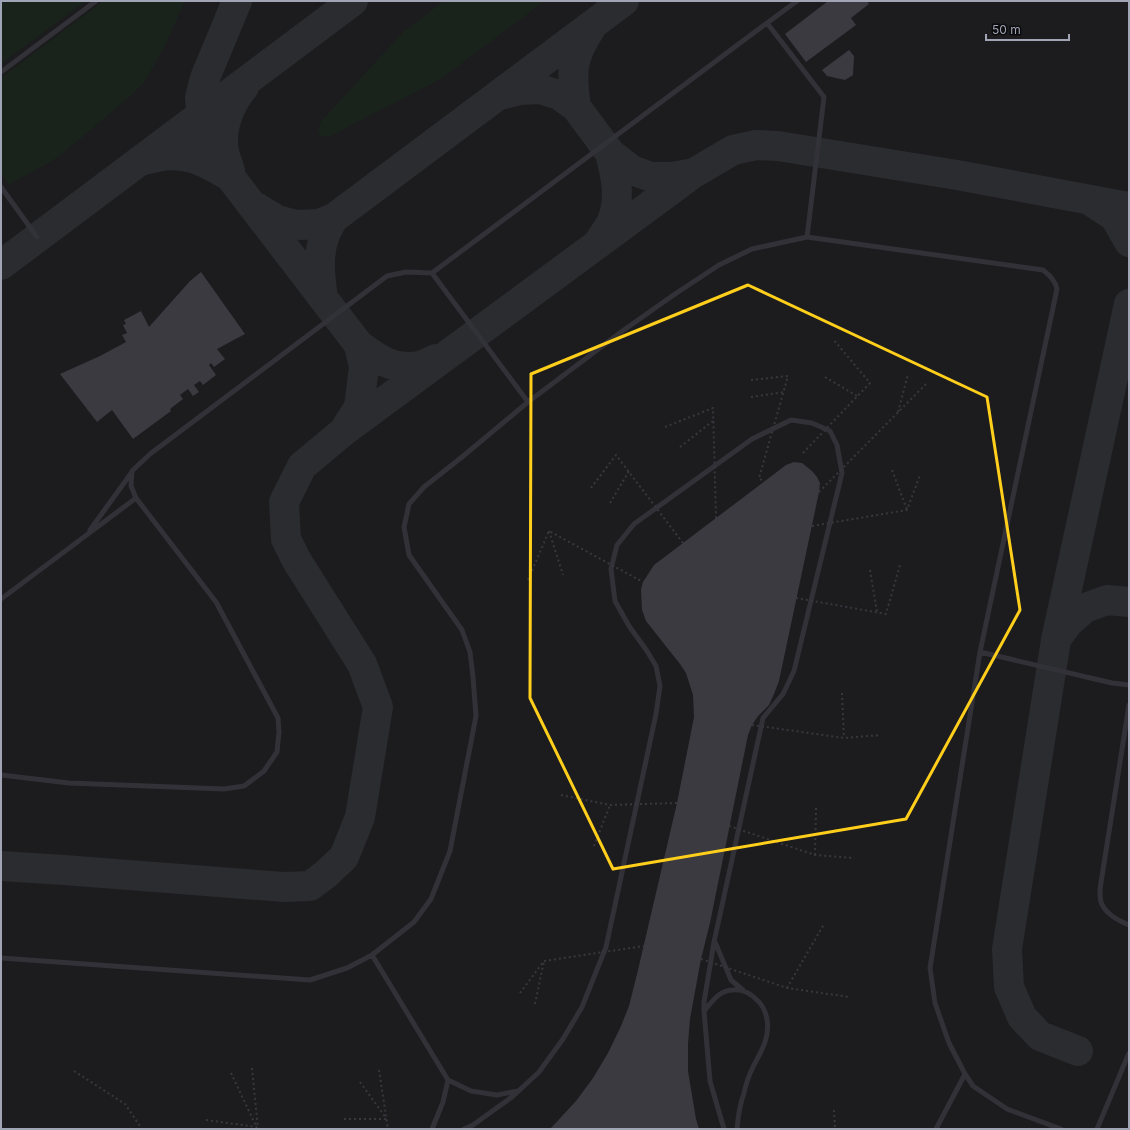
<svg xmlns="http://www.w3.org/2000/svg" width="1130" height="1130" font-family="Inter,sans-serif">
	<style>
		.built { fill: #1c1c1f }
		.green { fill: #1a221c }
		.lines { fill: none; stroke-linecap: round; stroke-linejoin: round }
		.taxiway { stroke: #2b2c30; stroke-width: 30 }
		.building { fill: #3a3a40 }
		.path { stroke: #37383e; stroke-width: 2; stroke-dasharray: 2 3; stroke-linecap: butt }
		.lane { stroke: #313137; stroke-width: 5 }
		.path-bridge { stroke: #37383e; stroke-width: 2; stroke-dasharray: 2 3; stroke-linecap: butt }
		.marked { fill: none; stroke: #ffcf1b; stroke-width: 3; stroke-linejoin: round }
	</style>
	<rect width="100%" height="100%" fill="#101012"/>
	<path class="built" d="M 1,1 L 1129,1 L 1129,1129 L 1,1129 Z"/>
	<path class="green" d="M 1,1 L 86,1 L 1,64 Z
		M 103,1 L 185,1 L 165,46 L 145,81 L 127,99 L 67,150 L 52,161 L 9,185 L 1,174 L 1,78 Z
		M 444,1 L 545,1 L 441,79 L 333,135 L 327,137 L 321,136 L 318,131 L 319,126 L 322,120 L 403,32 Z"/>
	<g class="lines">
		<path class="taxiway" d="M 237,1 L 205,78 L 200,97 L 203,136 L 215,157 L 359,345 L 364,367 L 359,407 L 345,429
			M 500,95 L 520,90 L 540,89 L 559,95 L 576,107 L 610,153 L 632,170 L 651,177 L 673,177 L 694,173
			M 576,107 C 571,72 571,58 591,28
			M 140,161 C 149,159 159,156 168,155 C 193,155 208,163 229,176
			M 230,171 C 228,163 223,153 223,144 C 222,124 231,102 244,87
			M 1089,200 L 1115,217 L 1129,242
			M 256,207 L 277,220 L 296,225 L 319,224 L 334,218 L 624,1
			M 599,242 C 603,235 609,228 612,221 C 621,198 616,176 610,153
			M 1,265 L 353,1
			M 323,298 C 320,278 317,255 325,235 C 327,229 331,223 334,218
			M 359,345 C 378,359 394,371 419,366 C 425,365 431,361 436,359
			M 1056,639 L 1069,622 L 1085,608 L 1107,600 L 1129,602
			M 1,866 L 64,870 L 284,887 L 310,886 L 326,874 L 344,857 L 360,817 L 378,707 L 362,664 L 297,561 L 286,539 L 284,502 L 302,466 L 344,431 L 694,173 L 733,150 L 756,145 L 778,146 L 957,175 L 1129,207
			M 1078,1051 L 1040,1036 L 1022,1017 L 1009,987 L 1007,949 L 1056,640 L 1129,304"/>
	</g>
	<path class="building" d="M 828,1 L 867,1 L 869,4 L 851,18 L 856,25 L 806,62 L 785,34 Z
		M 849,50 L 854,56 L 853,75 L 845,80 L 827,76 L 822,70 Z
		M 201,272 L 245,334 L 217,349 L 225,359 L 214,367 L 211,363 L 209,365 L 216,375 L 203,385 L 200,381 L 194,385 L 199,392 L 193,396 L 188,389 L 180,395 L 183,399 L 170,409 L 171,411 L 133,439 L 112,410 L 97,422 L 60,374 L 100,356 L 126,342 L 122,335 L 127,333 L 123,325 L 126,324 L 124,320 L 141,311 L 149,327 L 190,281 Z
		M 794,462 L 802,463 L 812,471 L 817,477 L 820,483 L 819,492 L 779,681 L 774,694 L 769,705 L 758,716 L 752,725 L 748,735 L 710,923 L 701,959 L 690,1019 L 688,1044 L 688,1071 L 696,1119 L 699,1129 L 550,1129 L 576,1101 L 593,1078 L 608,1053 L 621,1026 L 629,1006 L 638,970 L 677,803 L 694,717 L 693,695 L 686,673 L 680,664 L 646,621 L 642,610 L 641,589 L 643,582 L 654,565 L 786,465 Z"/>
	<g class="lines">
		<path class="path" d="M 825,377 L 857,396
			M 751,397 L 784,392
			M 898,412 L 908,374
			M 680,447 L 713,421
			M 892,470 L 907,510
			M 610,503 L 629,471
			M 549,531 L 563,575
			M 870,570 L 877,612
			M 842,693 L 844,738
			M 594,846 L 610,805
			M 815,855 L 816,808
			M 787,988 L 824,924
			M 535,1004 L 544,961
			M 252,1068 L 258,1129
			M 379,1070 L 388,1129
			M 74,1071 L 125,1104 L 142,1129
			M 231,1073 L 256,1126
			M 360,1082 L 386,1118
			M 834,1110 L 835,1129
			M 344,1119 L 386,1119
			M 206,1120 L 257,1127"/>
		<path class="lane" d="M 1,72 L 96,1
			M 1,187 L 37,237
			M 807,237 L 1043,270 C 1050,276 1055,280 1057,289 L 980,652 L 1112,683 L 1129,685
			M 528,402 L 432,273 L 767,23
			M 90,530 L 132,472
			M 1,599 L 136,498
			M 980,652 L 930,968 L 935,1003 L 949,1043 L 965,1074 L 973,1086 L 1007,1109 L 1061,1129
			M 1129,705 L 1100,889 C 1100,893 1100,899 1101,902 C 1105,914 1119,921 1129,925
			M 1,775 L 69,783 L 224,789 L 244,786 L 264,771 L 277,752 L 279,732 L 278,718 L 216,602 L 136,498 L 131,486 L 132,471 L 150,454 L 387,276 L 406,272 L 432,273
			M 715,942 L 731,980 L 743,990
			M 372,955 L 448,1080 L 471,1091 L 497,1095 L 518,1091
			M 1,958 L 310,980 L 347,968 L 372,955 L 414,922 L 431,899 L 450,851 L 476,716 L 473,677 L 470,652 L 462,630 L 409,555 L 404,527 L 409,504 L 424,487 L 462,457 L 528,402 L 621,332 L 675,294 L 719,265 L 752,249 L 807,237 L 824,97 L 767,23 L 797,1
			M 704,1011 C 712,1002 719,990 733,990 C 743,989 750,993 757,1000 C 768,1010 770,1028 765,1042 C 762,1051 757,1059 753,1067 C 749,1075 746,1084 744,1093 C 740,1104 738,1117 737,1129
			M 432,1129 L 443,1102 L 448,1080
			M 464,1129 L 473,1125 L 512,1097 L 539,1072 L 563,1039 L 582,1007 L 606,947 L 656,714 L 660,686 L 656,666 L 647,651 L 629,626 L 615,601 L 611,569 L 617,545 L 634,524 L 752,439 L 791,420 L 812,423 L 830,431 L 837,445 L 842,473 L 794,671 L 783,694 L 763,718 L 714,942 L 704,1002 L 704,1011 L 710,1081 L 724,1129
			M 936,1129 L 965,1074
			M 1097,1129 L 1129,1053"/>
		<path class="path-bridge" d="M 751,380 L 788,376 L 759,478 L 764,482
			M 665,427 L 713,408 L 716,518
			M 803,453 L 870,383 L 833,339
			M 591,488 L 616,455 L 683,543
			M 819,492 L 928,382
			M 812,526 L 907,510 L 920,475
			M 528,580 L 549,531 L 643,582
			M 796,598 L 886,614 L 900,565
			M 752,725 L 844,738 L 881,735
			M 561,795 L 610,805 L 677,803
			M 729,826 L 815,855 L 853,858
			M 701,959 L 787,988 L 849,997
			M 520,993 L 544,961 L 644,946"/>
	</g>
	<path class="marked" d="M 748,285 L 987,397 L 1020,610 L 906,819 L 613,869 L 530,698 L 531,374 Z"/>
	<rect width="1130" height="1130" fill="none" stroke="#a0a4b4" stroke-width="4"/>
	<path d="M986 34v6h83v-6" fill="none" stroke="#a0a4b4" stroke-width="2"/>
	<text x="992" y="34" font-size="12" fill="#a0a4b4" stroke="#0b0b0d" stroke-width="3" paint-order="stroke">50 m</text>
</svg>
